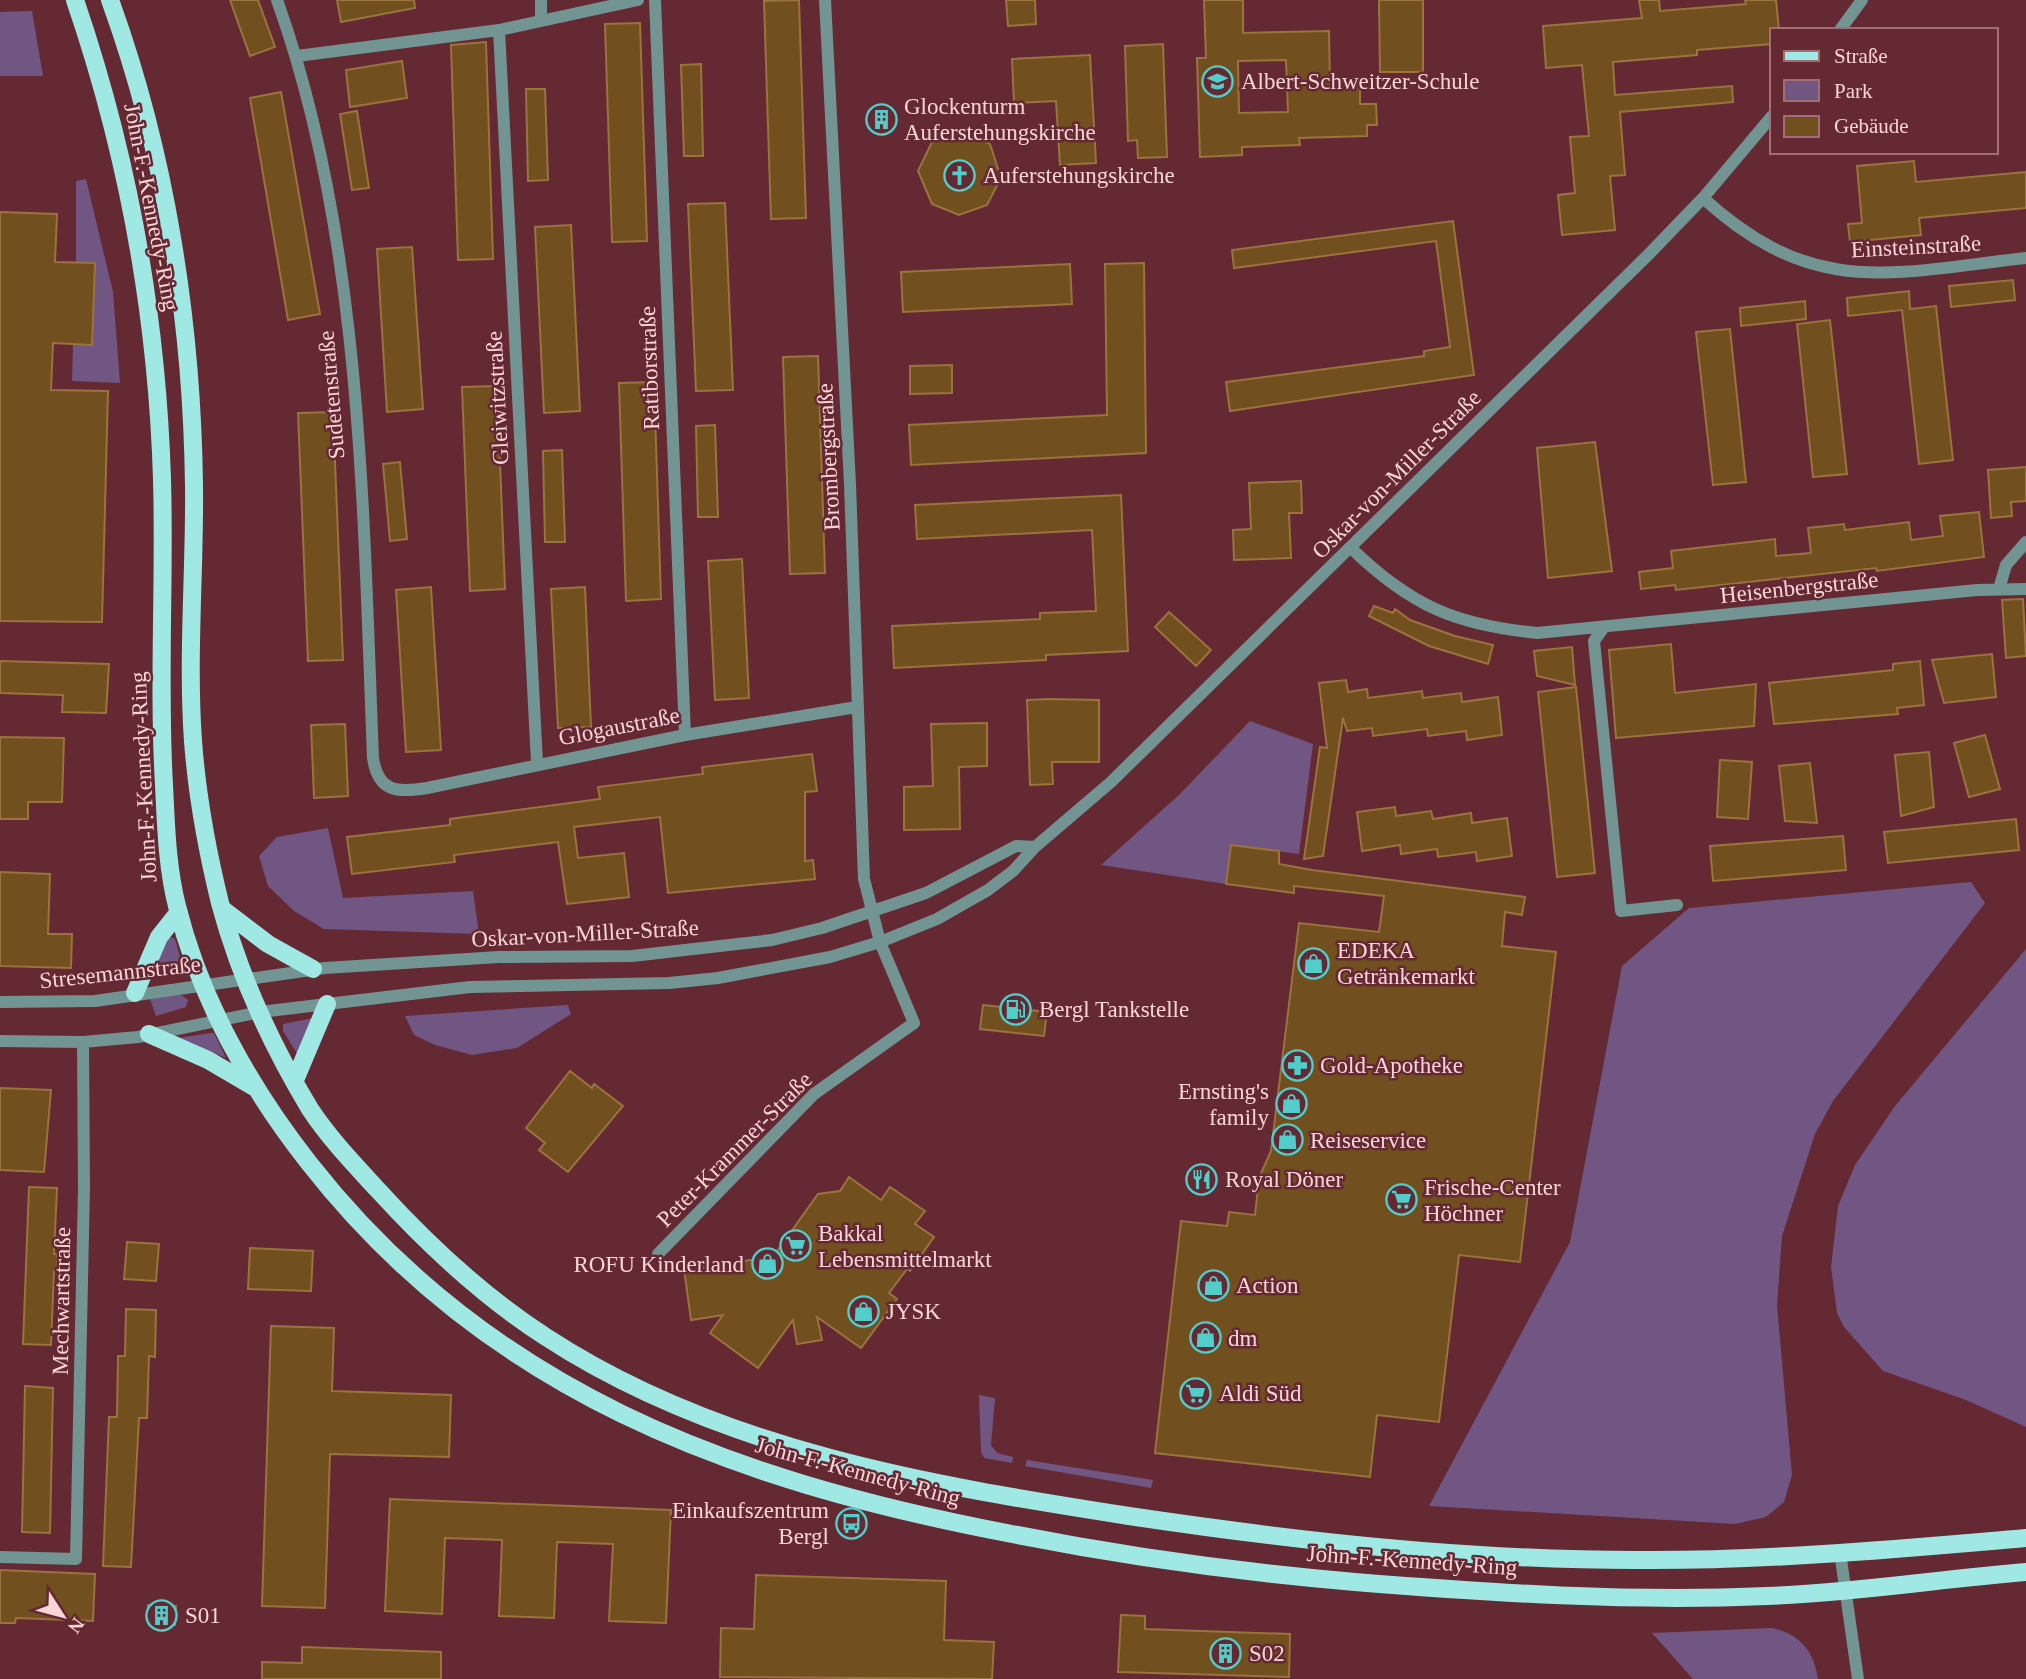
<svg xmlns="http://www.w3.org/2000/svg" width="2026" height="1679" font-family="Georgia,serif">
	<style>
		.green { fill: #715582 }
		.building { fill: #724f1e; stroke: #9a733f; stroke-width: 2; fill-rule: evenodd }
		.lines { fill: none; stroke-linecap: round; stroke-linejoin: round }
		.minor { stroke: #729492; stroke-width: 12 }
		.major { stroke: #9fe8e4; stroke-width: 18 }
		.labels { text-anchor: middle; stroke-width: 5; stroke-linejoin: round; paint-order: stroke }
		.poi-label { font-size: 23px; fill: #fad5d8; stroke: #642933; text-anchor: start }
		.street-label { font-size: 23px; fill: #fad5d8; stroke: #642933 }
	</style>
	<rect width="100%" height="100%" fill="#642933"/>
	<path class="green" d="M 32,11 L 43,76 L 0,76 L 0,12 Z
		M 86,179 L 113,292 L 120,383 L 72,381 L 73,344 L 92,345 L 95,263 L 76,262 L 76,181 Z
		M 1250,721 L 1313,744 L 1299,854 L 1231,845 L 1226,884 L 1101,865 L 1180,794 Z
		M 328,828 L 343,898 L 473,891 L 479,934 L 324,929 L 294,911 L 268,886 L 259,856 L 277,837 Z
		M 1971,882 L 1985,903 L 1833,1101 L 1815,1134 L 1782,1236 L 1777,1305 L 1792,1475 L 1784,1502 L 1766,1517 L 1735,1524 L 1429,1506 L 1570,1242 L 1622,966 L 1689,908 Z
		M 168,936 L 175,939 L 182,964 L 157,970 L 155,966 Z
		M 2026,949 L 2026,1427 L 1966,1400 L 1883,1371 L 1844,1327 L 1837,1313 L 1831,1267 L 1838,1206 L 1855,1165 L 1895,1106 Z
		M 180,994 L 188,1000 L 186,1007 L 156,1016 L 150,999 Z
		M 568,1005 L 571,1014 L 517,1048 L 472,1055 L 435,1045 L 414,1035 L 405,1016 Z
		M 313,1018 L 298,1055 L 283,1031 L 283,1024 Z
		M 214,1033 L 226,1058 L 178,1038 L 211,1033 Z
		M 979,1395 L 995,1398 L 991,1445 L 997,1453 L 1013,1457 L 1012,1463 L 984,1458 L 981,1452 Z
		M 1027,1460 L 1153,1480 L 1151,1488 L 1025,1466 Z
		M 1772,1628 C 1800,1634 1814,1651 1818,1679 L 1693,1679 L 1652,1633 Z"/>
	<path class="building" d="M 230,0 L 258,0 L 275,47 L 250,56 Z
		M 337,0 L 414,0 L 415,8 L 341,22 Z
		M 799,0 L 806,218 L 771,219 L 764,1 Z
		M 1006,0 L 1035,0 L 1036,24 L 1008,26 Z
		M 1204,0 L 1243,0 L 1243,33 L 1329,31 L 1330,87 L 1360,86 L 1360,104 L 1376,104 L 1377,125 L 1367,125 L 1367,136 L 1299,138 L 1300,145 L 1242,147 L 1242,155 L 1200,157 L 1197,58 L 1206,58 ZM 1286,60 L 1288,112 L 1239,113 L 1238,61 Z
		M 1379,0 L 1423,0 L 1423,72 L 1380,72 Z
		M 1639,0 L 1659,0 L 1660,11 L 1746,4 L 1745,0 L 1776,0 L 1779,30 L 1772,30 L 1772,44 L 1697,50 L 1697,55 L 1613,62 L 1615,95 L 1732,86 L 1733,102 L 1620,112 L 1625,175 L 1610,176 L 1615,230 L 1562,235 L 1558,195 L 1575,193 L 1570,137 L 1589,136 L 1582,65 L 1546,68 L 1543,26 L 1642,18 Z
		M 640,23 L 647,241 L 612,242 L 605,24 Z
		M 486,42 L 493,259 L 458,260 L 451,45 Z
		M 1163,44 L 1167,157 L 1138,158 L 1137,140 L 1128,141 L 1125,46 Z
		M 1090,55 L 1096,163 L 1060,165 L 1056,101 L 1014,103 L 1012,59 Z
		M 402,61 L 407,98 L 350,107 L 346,70 Z
		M 701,64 L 703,156 L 684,156 L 681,65 Z
		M 526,89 L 545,89 L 548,180 L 528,181 Z
		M 281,92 L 320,314 L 288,320 L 250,98 Z
		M 357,111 L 369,188 L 352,190 L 340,114 Z
		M 961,131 L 990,144 L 1001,178 L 987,205 L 959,215 L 932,204 L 918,171 L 932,142 Z
		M 1914,161 L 1916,182 L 2026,172 L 2026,208 L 1919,218 L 1921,235 L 1850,242 L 1848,224 L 1862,223 L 1857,166 Z
		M 725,203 L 733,390 L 696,391 L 688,204 Z
		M 0,212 L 57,214 L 55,262 L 95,263 L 92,345 L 53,343 L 51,390 L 108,391 L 102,622 L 0,621 Z
		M 1453,221 L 1474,375 L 1230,411 L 1226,382 L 1424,356 L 1424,351 L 1450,347 L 1436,241 L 1234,268 L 1232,250 Z
		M 571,225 L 580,411 L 544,413 L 535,227 Z
		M 412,247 L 423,409 L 387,412 L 377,249 Z
		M 1144,263 L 1146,453 L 911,465 L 909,425 L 1107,415 L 1105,264 Z
		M 1070,264 L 1072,304 L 903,312 L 901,272 Z
		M 2013,280 L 2015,300 L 1951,307 L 1949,286 Z
		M 1909,291 L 1910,309 L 1936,306 L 1953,460 L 1919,464 L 1902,310 L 1848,316 L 1847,298 Z
		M 1805,301 L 1806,319 L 1741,326 L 1740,308 Z
		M 1830,320 L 1847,474 L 1813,477 L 1797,324 Z
		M 1730,329 L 1746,482 L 1713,485 L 1696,332 Z
		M 818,356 L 825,573 L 790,574 L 783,357 Z
		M 952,365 L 952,393 L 910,394 L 910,366 Z
		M 654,382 L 661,599 L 626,601 L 619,383 Z
		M 497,386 L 505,589 L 470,591 L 462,387 Z
		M 333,412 L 343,660 L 308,661 L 298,413 Z
		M 715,425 L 718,517 L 698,517 L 696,426 Z
		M 1595,442 L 1612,571 L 1548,578 L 1537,448 Z
		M 562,450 L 565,542 L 545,542 L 543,451 Z
		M 400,462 L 407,539 L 390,541 L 383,464 Z
		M 2026,467 L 2026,501 L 2011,502 L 2012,516 L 1991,518 L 1988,470 Z
		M 1301,481 L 1302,513 L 1289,513 L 1291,558 L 1234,560 L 1233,530 L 1251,529 L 1249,483 Z
		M 1121,495 L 1128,651 L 1046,655 L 1046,660 L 894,668 L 892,626 L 1040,619 L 1040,613 L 1096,611 L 1092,530 L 917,539 L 915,505 Z
		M 1979,512 L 1984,557 L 1877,571 L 1876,568 L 1676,590 L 1675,585 L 1641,589 L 1639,572 L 1673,568 L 1671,551 L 1775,539 L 1776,556 L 1811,553 L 1808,528 L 1844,524 L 1845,530 L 1909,522 L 1911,540 L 1943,536 L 1940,516 Z
		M 742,559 L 749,698 L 715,700 L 708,561 Z
		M 431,587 L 441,750 L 406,752 L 396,590 Z
		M 585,587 L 591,727 L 558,728 L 551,589 Z
		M 2023,599 L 2026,656 L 2006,658 L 2002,600 Z
		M 1374,606 L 1393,613 L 1395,609 L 1410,620 L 1455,636 L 1493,645 L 1488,664 L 1429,646 L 1369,616 Z
		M 1169,612 L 1211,650 L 1196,666 L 1155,627 Z
		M 1671,644 L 1675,693 L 1756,684 L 1754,726 L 1616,738 L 1609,650 Z
		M 1572,647 L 1575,685 L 1537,676 L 1534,651 Z
		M 1992,654 L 1996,697 L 1944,703 L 1932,660 Z
		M 0,661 L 109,664 L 106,713 L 62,712 L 63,695 L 0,693 Z
		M 1920,661 L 1924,705 L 1897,708 L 1898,714 L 1774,724 L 1769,683 L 1893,670 L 1893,664 Z
		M 1346,680 L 1348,692 L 1367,689 L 1368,698 L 1422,691 L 1423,698 L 1461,693 L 1462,702 L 1498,697 L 1502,735 L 1467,740 L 1466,731 L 1428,736 L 1427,729 L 1373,736 L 1372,728 L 1347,731 L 1343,718 L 1323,856 L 1304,859 L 1320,747 L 1327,748 L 1319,683 Z
		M 1576,687 L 1595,873 L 1557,877 L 1538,692 Z
		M 1050,699 L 1099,700 L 1099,762 L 1052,762 L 1053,784 L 1030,785 L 1027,700 Z
		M 987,723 L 987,766 L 959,767 L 960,829 L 904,830 L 904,787 L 933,786 L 931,724 Z
		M 345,724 L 348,796 L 314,798 L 311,725 Z
		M 1985,735 L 2000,789 L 1969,797 L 1954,743 Z
		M 0,737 L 64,738 L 62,802 L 28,802 L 28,819 L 0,819 Z
		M 1929,752 L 1934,807 L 1901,816 L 1895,755 Z
		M 812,754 L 817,791 L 805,792 L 805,861 L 813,860 L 815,879 L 668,893 L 660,817 L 574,827 L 578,858 L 624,853 L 629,897 L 567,904 L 558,842 L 454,855 L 455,862 L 352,874 L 347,837 L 450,825 L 450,819 L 600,799 L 598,787 L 703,774 L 702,767 Z
		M 1720,760 L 1752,762 L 1748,819 L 1717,817 Z
		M 1810,763 L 1817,823 L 1785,821 L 1779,766 Z
		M 1395,807 L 1396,816 L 1431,811 L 1433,819 L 1471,813 L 1472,823 L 1507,818 L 1512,856 L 1477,861 L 1476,852 L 1438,857 L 1437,849 L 1401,854 L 1400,845 L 1362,851 L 1357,812 Z
		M 2016,819 L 2019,850 L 1888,863 L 1884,832 Z
		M 1843,836 L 1846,870 L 1713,881 L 1710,846 Z
		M 1231,845 L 1279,851 L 1279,864 L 1312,870 L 1525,897 L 1522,915 L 1505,912 L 1502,946 L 1556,952 L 1520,1262 L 1459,1255 L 1439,1422 L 1377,1415 L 1370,1477 L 1155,1453 L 1181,1221 L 1227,1226 L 1229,1212 L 1255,1215 L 1259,1178 L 1271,1151 L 1299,923 L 1379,932 L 1384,896 L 1294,886 L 1294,893 L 1226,884 Z
		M 0,872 L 50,874 L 48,934 L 72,934 L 71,968 L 0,966 Z
		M 983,1005 L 1047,1012 L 1044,1036 L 980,1029 Z
		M 570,1071 L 592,1088 L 594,1084 L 623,1106 L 568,1172 L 539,1150 L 545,1143 L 526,1128 Z
		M 0,1088 L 51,1090 L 44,1172 L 0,1170 Z
		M 849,1177 L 881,1200 L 890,1187 L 925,1211 L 915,1224 L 934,1237 L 910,1271 L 907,1269 L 889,1293 L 897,1299 L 861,1348 L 817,1317 L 822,1340 L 797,1344 L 793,1320 L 758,1368 L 710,1333 L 723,1315 L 691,1320 L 684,1269 L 773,1257 L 818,1194 L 840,1191 Z
		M 29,1187 L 57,1188 L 54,1254 L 57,1254 L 57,1271 L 54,1271 L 51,1345 L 23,1344 Z
		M 127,1242 L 159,1244 L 156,1281 L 124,1279 Z
		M 250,1248 L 313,1251 L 311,1291 L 248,1289 Z
		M 126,1309 L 156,1310 L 155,1357 L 149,1356 L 147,1418 L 139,1418 L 131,1567 L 103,1566 L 109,1417 L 117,1417 L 118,1356 L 125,1356 Z
		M 271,1326 L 334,1328 L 332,1391 L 451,1395 L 449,1457 L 330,1454 L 325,1608 L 262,1606 Z
		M 25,1386 L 53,1388 L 50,1533 L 22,1532 Z
		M 390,1499 L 671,1510 L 666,1623 L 609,1621 L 613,1544 L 557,1542 L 554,1618 L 499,1616 L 502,1540 L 445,1538 L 442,1614 L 385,1611 Z
		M 0,1570 L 95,1574 L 93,1621 L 16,1618 L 15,1623 L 0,1623 Z
		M 756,1575 L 946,1581 L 944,1640 L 994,1642 L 992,1679 L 720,1677 L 721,1628 L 754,1629 Z
		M 148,1605 L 176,1606 L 175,1625 L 149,1625 Z
		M 1121,1615 L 1145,1616 L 1145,1629 L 1290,1634 L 1289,1677 L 1118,1672 Z
		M 302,1647 L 441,1652 L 441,1679 L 262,1679 L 262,1662 L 302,1663 Z"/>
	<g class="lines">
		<path class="minor" d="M 277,0 C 362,237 363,508 373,758 C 378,792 397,793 427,788 L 685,735 L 857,707
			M 541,0 L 541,18
			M 655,0 L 685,735
			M 499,30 L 537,763
			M 1840,30 L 1862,0
			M 297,56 L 499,30 L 638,0
			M 1703,198 C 1814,299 1890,273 2026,258
			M 1352,549 C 1411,606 1456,625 1537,633 L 1977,590 L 2026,589
			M 1999,589 L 2006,565 L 2026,542
			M 1604,627 L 1594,641 L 1621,911 L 1677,905
			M 0,1002 L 95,1001 L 325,968 L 499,957 L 632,956 L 772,940 L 822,928 L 926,893 L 1016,846 L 1035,847
			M 0,1041 L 83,1042 L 138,1037 L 260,1012 L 470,987 L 669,983 L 718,978 L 830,957 L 880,942 L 937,919 L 988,890 L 1013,871 L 1035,847 L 1111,782 L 1649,254 L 1703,198 L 1772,116
			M 658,1254 L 814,1094 L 914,1023 L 880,942 L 864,879 L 850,484 L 825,0
			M 1840,1552 L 1858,1679
			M 0,1557 L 76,1559 L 84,1188 L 83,1042"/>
		<path class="major" d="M 75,0 C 128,155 157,316 162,479 C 165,581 158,683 164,785 C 166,825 167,867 177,906 C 200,999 250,1088 309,1163 C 488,1392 732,1480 1007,1533 C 1122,1556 1238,1572 1355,1582 C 1492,1593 1630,1602 1767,1596 C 1853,1593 1940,1579 2026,1572
			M 110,0 C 166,154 192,322 194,486 C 195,570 187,656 193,741 C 197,795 207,850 220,903 C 239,974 272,1046 310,1109 C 329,1138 354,1164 377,1189 C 428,1245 482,1296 546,1337 C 719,1450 929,1485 1129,1516 C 1297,1541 1467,1560 1637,1560 C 1767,1561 1897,1549 2026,1538
			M 222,909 L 268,944 L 313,969
			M 135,993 L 159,937 L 178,913
			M 149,1034 L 208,1060 L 254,1087
			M 295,1080 L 327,1004"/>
	</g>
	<defs>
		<symbol id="school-ring" viewBox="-11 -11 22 22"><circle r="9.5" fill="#642933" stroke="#53cdc9" stroke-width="1.5"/><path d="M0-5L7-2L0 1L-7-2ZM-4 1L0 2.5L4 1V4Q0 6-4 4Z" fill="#53cdc9"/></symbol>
		<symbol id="building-ring" viewBox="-11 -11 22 22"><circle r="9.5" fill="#642933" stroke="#53cdc9" stroke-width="1.5"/><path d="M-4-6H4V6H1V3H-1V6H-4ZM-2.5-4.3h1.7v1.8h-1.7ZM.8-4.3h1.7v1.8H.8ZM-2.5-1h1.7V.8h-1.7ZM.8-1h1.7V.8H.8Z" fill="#53cdc9"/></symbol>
		<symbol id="church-ring" viewBox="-11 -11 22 22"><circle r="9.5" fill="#642933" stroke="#53cdc9" stroke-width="1.5"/><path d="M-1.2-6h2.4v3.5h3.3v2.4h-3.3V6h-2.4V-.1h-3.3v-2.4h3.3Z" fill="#53cdc9"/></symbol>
		<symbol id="shop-ring" viewBox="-11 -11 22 22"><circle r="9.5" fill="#642933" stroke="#53cdc9" stroke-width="1.5"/><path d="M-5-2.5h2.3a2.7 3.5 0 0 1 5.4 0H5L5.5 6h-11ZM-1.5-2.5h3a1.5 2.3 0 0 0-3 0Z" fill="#53cdc9"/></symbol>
		<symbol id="fuel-ring" viewBox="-11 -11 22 22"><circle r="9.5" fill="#642933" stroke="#53cdc9" stroke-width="1.5"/><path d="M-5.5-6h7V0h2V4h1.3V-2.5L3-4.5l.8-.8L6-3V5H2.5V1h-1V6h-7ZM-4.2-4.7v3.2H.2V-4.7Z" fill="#53cdc9"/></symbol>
		<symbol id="pharmacy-ring" viewBox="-11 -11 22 22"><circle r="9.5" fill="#642933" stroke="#53cdc9" stroke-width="1.5"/><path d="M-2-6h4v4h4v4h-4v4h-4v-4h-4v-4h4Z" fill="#53cdc9"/></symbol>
		<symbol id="restaurant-ring" viewBox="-11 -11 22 22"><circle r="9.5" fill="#642933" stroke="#53cdc9" stroke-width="1.5"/><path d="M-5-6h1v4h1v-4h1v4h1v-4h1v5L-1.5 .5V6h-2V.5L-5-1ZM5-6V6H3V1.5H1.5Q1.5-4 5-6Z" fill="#53cdc9"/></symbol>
		<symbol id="supermarket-ring" viewBox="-11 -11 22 22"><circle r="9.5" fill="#642933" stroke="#53cdc9" stroke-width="1.5"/><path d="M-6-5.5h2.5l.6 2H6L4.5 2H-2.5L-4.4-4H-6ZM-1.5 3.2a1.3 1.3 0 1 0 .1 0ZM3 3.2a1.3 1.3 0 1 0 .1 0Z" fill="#53cdc9"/></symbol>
		<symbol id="bus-ring" viewBox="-11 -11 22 22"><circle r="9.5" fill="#642933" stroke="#53cdc9" stroke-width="1.5"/><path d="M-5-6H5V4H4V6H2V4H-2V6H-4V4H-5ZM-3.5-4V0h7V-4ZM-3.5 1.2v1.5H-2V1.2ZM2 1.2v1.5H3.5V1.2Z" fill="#53cdc9"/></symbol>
	</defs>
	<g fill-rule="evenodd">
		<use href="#school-ring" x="1200" y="64" width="35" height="35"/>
		<use href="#building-ring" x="864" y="102" width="35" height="35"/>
		<use href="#church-ring" x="942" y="158" width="35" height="35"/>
		<use href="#shop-ring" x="1296" y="946" width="35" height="35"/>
		<use href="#fuel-ring" x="998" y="992" width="35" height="35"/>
		<use href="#pharmacy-ring" x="1280" y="1048" width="35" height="35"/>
		<use href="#shop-ring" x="1274" y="1086" width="35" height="35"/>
		<use href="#shop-ring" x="1270" y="1122" width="35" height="35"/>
		<use href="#restaurant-ring" x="1184" y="1162" width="35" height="35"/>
		<use href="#supermarket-ring" x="1384" y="1182" width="35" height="35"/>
		<use href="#supermarket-ring" x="778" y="1228" width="35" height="35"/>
		<use href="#shop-ring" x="750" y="1246" width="35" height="35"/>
		<use href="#shop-ring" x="1196" y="1268" width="35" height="35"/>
		<use href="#shop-ring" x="846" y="1294" width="35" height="35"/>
		<use href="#shop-ring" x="1188" y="1320" width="35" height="35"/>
		<use href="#supermarket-ring" x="1178" y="1376" width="35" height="35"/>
		<use href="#bus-ring" x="834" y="1506" width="35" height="35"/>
		<use href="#building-ring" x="144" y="1598" width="35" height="35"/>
		<use href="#building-ring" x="1208" y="1636" width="35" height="35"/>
	</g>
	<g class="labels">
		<g class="poi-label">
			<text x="1241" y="89">Albert-Schweitzer-Schule</text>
			<text x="904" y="114">Glockenturm<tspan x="904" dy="26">Auferstehungskirche</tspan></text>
			<text x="983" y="183">Auferstehungskirche</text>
			<text x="1337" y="958">EDEKA<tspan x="1337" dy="26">Getränkemarkt</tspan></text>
			<text x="1039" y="1017">Bergl Tankstelle</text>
			<text x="1320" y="1073">Gold-Apotheke</text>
			<text x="1269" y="1099" text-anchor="end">Ernsting's<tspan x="1269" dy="26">family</tspan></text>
			<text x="1310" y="1148">Reiseservice</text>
			<text x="1225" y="1187">Royal Döner</text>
			<text x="1424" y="1195">Frische-Center<tspan x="1424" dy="26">Höchner</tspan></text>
			<text x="818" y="1241">Bakkal<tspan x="818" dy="26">Lebensmittelmarkt</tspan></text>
			<text x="744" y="1272" text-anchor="end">ROFU Kinderland</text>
			<text x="1236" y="1293">Action</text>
			<text x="886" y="1319">JYSK</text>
			<text x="1228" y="1346">dm</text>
			<text x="1219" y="1401">Aldi Süd</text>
			<text x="829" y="1518" text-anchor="end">Einkaufszentrum<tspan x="829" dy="26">Bergl</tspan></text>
			<text x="185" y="1623">S01</text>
			<text x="1249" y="1661">S02</text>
		</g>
		<g class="street-label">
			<text transform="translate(152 207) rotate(79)" y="8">John-F.-Kennedy-Ring</text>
			<text transform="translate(1916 246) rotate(-3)" y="8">Einsteinstraße</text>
			<text transform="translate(649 368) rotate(-92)" y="8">Ratiborstraße</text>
			<text transform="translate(331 395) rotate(-95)" y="8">Sudetenstraße</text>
			<text transform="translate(497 398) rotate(-93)" y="8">Gleiwitzstraße</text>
			<text transform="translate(828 457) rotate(-93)" y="8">Brombergstraße</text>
			<text transform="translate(1396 474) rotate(-45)" y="8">Oskar-von-Miller-Straße</text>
			<text transform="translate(1799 587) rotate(-6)" y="8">Heisenbergstraße</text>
			<text transform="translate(619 726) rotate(-11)" y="8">Glogaustraße</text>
			<text transform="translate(143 777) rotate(-93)" y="8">John-F.-Kennedy-Ring</text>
			<text transform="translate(585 933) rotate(-3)" y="8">Oskar-von-Miller-Straße</text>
			<text transform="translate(120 972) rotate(-6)" y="8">Stresemannstraße</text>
			<text transform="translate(734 1149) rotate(-45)" y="8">Peter-Krammer-Straße</text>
			<text transform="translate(61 1301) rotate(-89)" y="8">Mechwartstraße</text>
			<text transform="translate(858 1471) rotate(15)" y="8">John-F.-Kennedy-Ring</text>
			<text transform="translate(1412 1560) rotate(4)" y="8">John-F.-Kennedy-Ring</text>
		</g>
	</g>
	<rect x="1770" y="28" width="228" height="126" fill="#642933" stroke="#a06e75" stroke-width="2"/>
	<rect x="1784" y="51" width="35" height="10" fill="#9fe8e4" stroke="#a06e75" stroke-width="2"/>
	<text x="1834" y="63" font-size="21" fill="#fad5d8">Straße</text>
	<rect x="1784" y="80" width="35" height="21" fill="#715582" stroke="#a06e75" stroke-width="2"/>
	<text x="1834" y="98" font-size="21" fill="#fad5d8">Park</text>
	<rect x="1784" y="116" width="35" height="21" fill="#724f1e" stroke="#a06e75" stroke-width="2"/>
	<text x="1834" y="133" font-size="21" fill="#fad5d8">Gebäude</text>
	<g transform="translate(63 1616) rotate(126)" stroke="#642933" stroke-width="5" paint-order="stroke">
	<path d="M0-5L12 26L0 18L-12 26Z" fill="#fad5d8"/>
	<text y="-10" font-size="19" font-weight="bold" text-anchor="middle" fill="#fad5d8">N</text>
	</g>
</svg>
